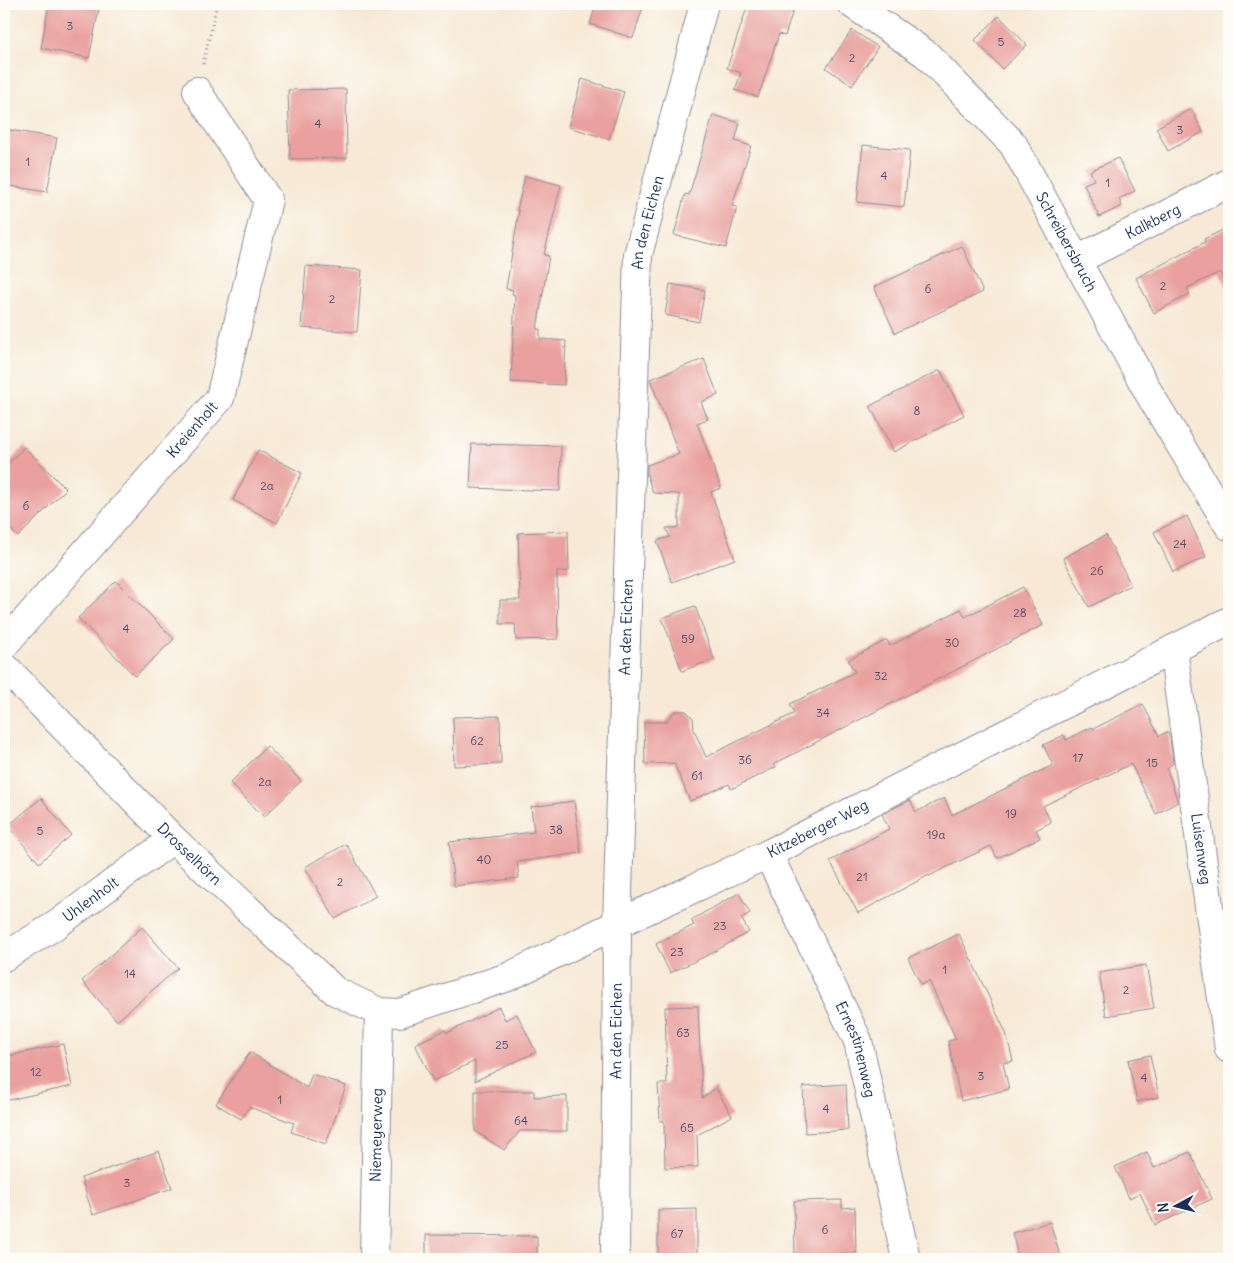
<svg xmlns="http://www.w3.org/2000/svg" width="1233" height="1263" font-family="Delius,sans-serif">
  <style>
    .building { fill: #e9a09e }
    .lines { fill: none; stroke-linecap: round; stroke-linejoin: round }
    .street-casing { stroke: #898c9a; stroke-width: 30 }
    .path { stroke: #898c9a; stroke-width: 3; stroke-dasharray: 1 4; stroke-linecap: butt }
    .street { stroke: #fff; stroke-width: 28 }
    .labels { text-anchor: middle; stroke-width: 4; stroke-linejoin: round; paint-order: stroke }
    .number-label { font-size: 12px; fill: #4e4b6e }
    .street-label { font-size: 15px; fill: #1b2f5e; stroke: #fdfcf7 }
  </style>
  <rect width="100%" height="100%" fill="#fdfcf7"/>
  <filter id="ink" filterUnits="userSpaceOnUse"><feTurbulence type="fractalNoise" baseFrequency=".02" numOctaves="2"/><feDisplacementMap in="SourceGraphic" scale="10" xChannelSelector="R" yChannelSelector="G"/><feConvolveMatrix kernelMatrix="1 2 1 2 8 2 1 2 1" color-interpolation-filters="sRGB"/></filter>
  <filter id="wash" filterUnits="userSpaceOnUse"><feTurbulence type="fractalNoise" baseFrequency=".0096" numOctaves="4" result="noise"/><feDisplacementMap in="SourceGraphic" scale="20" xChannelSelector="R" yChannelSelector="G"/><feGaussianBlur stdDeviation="1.12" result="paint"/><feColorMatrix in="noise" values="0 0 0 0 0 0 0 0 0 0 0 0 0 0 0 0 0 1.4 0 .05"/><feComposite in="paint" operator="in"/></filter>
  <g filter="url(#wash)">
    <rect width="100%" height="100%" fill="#f7e9d5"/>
    <g id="blocks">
      <g class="building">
        <path d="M 49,4 L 100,4 L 89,58 L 41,48 Z"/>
        <path d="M 596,4 L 644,4 L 633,38 L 590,24 Z"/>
        <path d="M 748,4 L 795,4 L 785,36 L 779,34 L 758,97 L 735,90 L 741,73 L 727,68 Z"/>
        <path d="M 999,16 L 1027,45 L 1002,69 L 975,40 Z"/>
        <path d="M 852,30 L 878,47 L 852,86 L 826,68 Z"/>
        <path d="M 582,79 L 624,92 L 609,139 L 568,127 Z"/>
        <path d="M 346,89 L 347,158 L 290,159 L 288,90 Z"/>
        <path d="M 1191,109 L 1203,132 L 1168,151 L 1156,128 Z"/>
        <path d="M 713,115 L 740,123 L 735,141 L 751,146 L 732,206 L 737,207 L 726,248 L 674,235 L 685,194 L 689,195 Z"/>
        <path d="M 4,129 L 57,138 L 47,192 L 4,185 Z"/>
        <path d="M 863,145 L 910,150 L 904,207 L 857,202 Z"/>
        <path d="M 1118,158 L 1135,191 L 1119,199 L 1122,206 L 1099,217 L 1084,184 L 1094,180 L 1090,171 Z"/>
        <path d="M 525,176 L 561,185 L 544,255 L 549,256 L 537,329 L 540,329 L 540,339 L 566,341 L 564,385 L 511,382 L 515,295 L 512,294 L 513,290 L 506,289 L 519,211 L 517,210 Z"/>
        <path d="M 1229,227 L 1229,292 L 1220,272 L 1187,288 L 1190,294 L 1154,313 L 1136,278 L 1205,242 L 1204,239 Z"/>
        <path d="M 962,246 L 983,292 L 895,333 L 874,287 Z"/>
        <path d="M 306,266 L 362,270 L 357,332 L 301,328 Z"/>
        <path d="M 670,284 L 705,290 L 699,322 L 665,315 Z"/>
        <path d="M 704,359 L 718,395 L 701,402 L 708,419 L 697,423 L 721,488 L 711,492 L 735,559 L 672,582 L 657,541 L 670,537 L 666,528 L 679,528 L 679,494 L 653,493 L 647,475 L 647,465 L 679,454 L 650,379 Z"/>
        <path d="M 940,370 L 964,415 L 894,452 L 870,406 Z"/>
        <path d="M 472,444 L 561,446 L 560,491 L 470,488 Z"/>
        <path d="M 24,447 L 66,489 L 18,537 L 4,523 L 4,468 Z"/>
        <path d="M 258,450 L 302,473 L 277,523 L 233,500 Z"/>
        <path d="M 1187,516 L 1206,557 L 1173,572 L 1154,532 Z"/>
        <path d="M 568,531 L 569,571 L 557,572 L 558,639 L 516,640 L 515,624 L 500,624 L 500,600 L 520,600 L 518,533 Z"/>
        <path d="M 1106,535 L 1131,585 L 1089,607 L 1063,558 Z"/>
        <path d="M 116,581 L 174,639 L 135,676 L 78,618 Z"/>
        <path d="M 1023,587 L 1043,625 L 774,764 L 776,767 L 731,789 L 729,784 L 690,801 L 674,763 L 645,764 L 644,722 L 665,722 L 675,711 L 686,711 L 693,718 L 694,730 L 706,757 L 795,713 L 790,704 L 855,672 L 848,660 L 887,640 L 890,646 L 961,609 L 965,617 Z"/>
        <path d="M 695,606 L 714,659 L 682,671 L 662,618 Z"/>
        <path d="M 1143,704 L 1159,736 L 1167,732 L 1170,737 L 1173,763 L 1167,769 L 1178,802 L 1156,814 L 1131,764 L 1043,806 L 1051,822 L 1036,830 L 1040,838 L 997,858 L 991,846 L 929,876 L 929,875 L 858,913 L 830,861 L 889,829 L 882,814 L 910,800 L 916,812 L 944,798 L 952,815 L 1053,765 L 1043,745 L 1064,735 L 1066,740 L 1092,727 L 1093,729 Z"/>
        <path d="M 500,716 L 501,764 L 454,766 L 453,717 Z"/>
        <path d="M 267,746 L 301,781 L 264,817 L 230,783 Z"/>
        <path d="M 41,798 L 71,835 L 39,863 L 8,826 Z"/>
        <path d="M 574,801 L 581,853 L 517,862 L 519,878 L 454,886 L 449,842 L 534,832 L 531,807 Z"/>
        <path d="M 346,844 L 376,896 L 335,919 L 305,867 Z"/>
        <path d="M 739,893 L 750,913 L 741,918 L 749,932 L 710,954 L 670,973 L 656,944 L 694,925 L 691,920 Z"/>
        <path d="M 142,927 L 178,968 L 117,1021 L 82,981 Z"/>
        <path d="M 959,934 L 1006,1033 L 1013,1061 L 1003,1063 L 1009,1089 L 961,1101 L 948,1041 L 956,1039 L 929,981 L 921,985 L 908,958 Z"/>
        <path d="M 1146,965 L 1154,1008 L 1106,1016 L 1099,973 Z"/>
        <path d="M 698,1006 L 702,1098 L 716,1088 L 732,1116 L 697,1135 L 698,1167 L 665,1168 L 664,1121 L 660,1121 L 658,1084 L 667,1084 L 665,1007 Z"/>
        <path d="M 499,1007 L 505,1020 L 517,1014 L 536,1052 L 475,1081 L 475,1061 L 433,1081 L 415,1044 L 445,1030 L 447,1033 Z"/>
        <path d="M 63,1044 L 72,1086 L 4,1101 L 4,1057 Z"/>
        <path d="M 250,1052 L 307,1088 L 312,1074 L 346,1086 L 326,1144 L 291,1132 L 294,1123 L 249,1107 L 241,1119 L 216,1104 Z"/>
        <path d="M 1150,1055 L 1159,1097 L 1137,1102 L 1128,1060 Z"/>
        <path d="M 846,1084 L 848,1130 L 805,1133 L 803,1087 Z"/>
        <path d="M 475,1091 L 534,1091 L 534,1097 L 567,1096 L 567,1131 L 520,1131 L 504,1150 L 475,1131 Z"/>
        <path d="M 159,1151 L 172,1188 L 93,1215 L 81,1178 Z"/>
        <path d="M 1147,1152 L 1154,1168 L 1190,1152 L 1212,1199 L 1155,1225 L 1140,1193 L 1129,1198 L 1115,1167 Z"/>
        <path d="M 842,1200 L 842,1208 L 855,1207 L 856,1253 L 844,1253 L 844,1259 L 795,1259 L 794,1201 Z"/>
        <path d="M 697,1209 L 697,1259 L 658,1259 L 658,1210 Z"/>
        <path d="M 1050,1222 L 1061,1259 L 1019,1259 L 1012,1233 Z"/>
        <path d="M 426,1235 L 537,1236 L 537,1259 L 426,1259 Z"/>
      </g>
    </g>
  </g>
  <g filter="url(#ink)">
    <use href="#blocks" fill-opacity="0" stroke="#898c9a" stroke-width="1"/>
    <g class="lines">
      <defs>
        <g id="street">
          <path id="s1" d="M 852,4 L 926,54 L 1013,144 L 1150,395 L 1229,526"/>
          <path id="s2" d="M 1077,260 L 1229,183"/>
          <path id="s3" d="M 4,645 L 220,398 L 268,200 L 197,91"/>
          <path id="s4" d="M 1173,649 L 1229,1049"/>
          <path id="s5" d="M 4,666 L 173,839 L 335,991 L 379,1012 L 400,1013 L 508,977 L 617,924 L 768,854 L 1229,621"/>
          <path id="s6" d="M 768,854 L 858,1041 L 906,1259"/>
          <path id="s7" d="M 4,957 L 56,925 L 173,839"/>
          <path id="s8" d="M 374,1259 L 379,1012"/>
          <path id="s9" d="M 615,1259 L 617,924 L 638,255 L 704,4"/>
        </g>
      </defs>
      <use href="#street" class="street-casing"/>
      <path class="path" d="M 203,64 L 217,4"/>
      <use href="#street" class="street"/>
    </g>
  </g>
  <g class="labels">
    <g class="number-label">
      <text x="70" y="30">3</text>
      <text x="1001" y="46">5</text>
      <text x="852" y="62">2</text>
      <text x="318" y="128">4</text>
      <text x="1180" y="134">3</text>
      <text x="28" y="166">1</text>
      <text x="884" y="180">4</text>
      <text x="1108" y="187">1</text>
      <text x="1163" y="290">2</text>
      <text x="928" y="293">6</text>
      <text x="332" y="303">2</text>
      <text x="917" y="415">8</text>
      <text x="267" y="490">2a</text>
      <text x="26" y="510">6</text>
      <text x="1180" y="548">24</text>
      <text x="1097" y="575">26</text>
      <text x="1020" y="617">28</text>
      <text x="126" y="633">4</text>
      <text x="688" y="643">59</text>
      <text x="952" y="647">30</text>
      <text x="881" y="680">32</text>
      <text x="823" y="717">34</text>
      <text x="477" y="745">62</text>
      <text x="1078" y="762">17</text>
      <text x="745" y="764">36</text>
      <text x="1152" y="767">15</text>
      <text x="697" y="780">61</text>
      <text x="265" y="786">2a</text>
      <text x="1011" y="818">19</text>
      <text x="556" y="834">38</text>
      <text x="40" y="835">5</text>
      <text x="936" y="839">19a</text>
      <text x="484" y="864">40</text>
      <text x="862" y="881">21</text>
      <text x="340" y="886">2</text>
      <text x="720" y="930">23</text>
      <text x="677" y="956">23</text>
      <text x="945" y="974">1</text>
      <text x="130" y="978">14</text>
      <text x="1126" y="994">2</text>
      <text x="683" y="1037">63</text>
      <text x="502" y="1049">25</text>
      <text x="36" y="1076">12</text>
      <text x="981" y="1080">3</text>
      <text x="1144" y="1082">4</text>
      <text x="280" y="1104">1</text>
      <text x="826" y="1113">4</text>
      <text x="521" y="1125">64</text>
      <text x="687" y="1132">65</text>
      <text x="127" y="1187">3</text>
      <text x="825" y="1234">6</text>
      <text x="677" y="1238">67</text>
    </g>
    <g class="street-label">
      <text dy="5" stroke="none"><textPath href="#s2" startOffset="85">Kalkberg</textPath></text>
      <text dy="5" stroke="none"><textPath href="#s9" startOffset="1038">An den Eichen</textPath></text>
      <text dy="5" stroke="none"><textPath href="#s1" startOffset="326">Schreibersbruch</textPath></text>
      <text dy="5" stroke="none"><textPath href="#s3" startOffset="286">Kreienholt</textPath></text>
      <text dy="5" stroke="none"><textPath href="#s9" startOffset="632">An den Eichen</textPath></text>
      <text dy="5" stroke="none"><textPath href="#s5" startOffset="991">Kitzeberger Weg</textPath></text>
      <text dy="5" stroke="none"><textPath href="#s4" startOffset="202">Luisenweg</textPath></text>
      <text dy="5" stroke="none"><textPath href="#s5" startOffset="264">Drosselhörn</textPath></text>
      <text dy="5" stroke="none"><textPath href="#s7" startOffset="104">Uhlenholt</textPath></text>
      <text dy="5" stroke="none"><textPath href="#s9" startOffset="228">An den Eichen</textPath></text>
      <text dy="5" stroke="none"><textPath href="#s6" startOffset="215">Ernestinenweg</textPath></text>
      <text dy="5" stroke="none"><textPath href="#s8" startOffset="124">Niemeyerweg</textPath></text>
    </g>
  </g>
  <rect width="1233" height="1263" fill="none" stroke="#fdfcf7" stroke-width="20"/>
  <g transform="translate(1176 1206) rotate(263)" stroke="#fdfcf7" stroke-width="4" paint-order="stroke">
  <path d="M0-4L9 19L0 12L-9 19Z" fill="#1b2f5e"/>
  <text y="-8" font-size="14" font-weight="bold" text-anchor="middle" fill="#1b2f5e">N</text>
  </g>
</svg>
